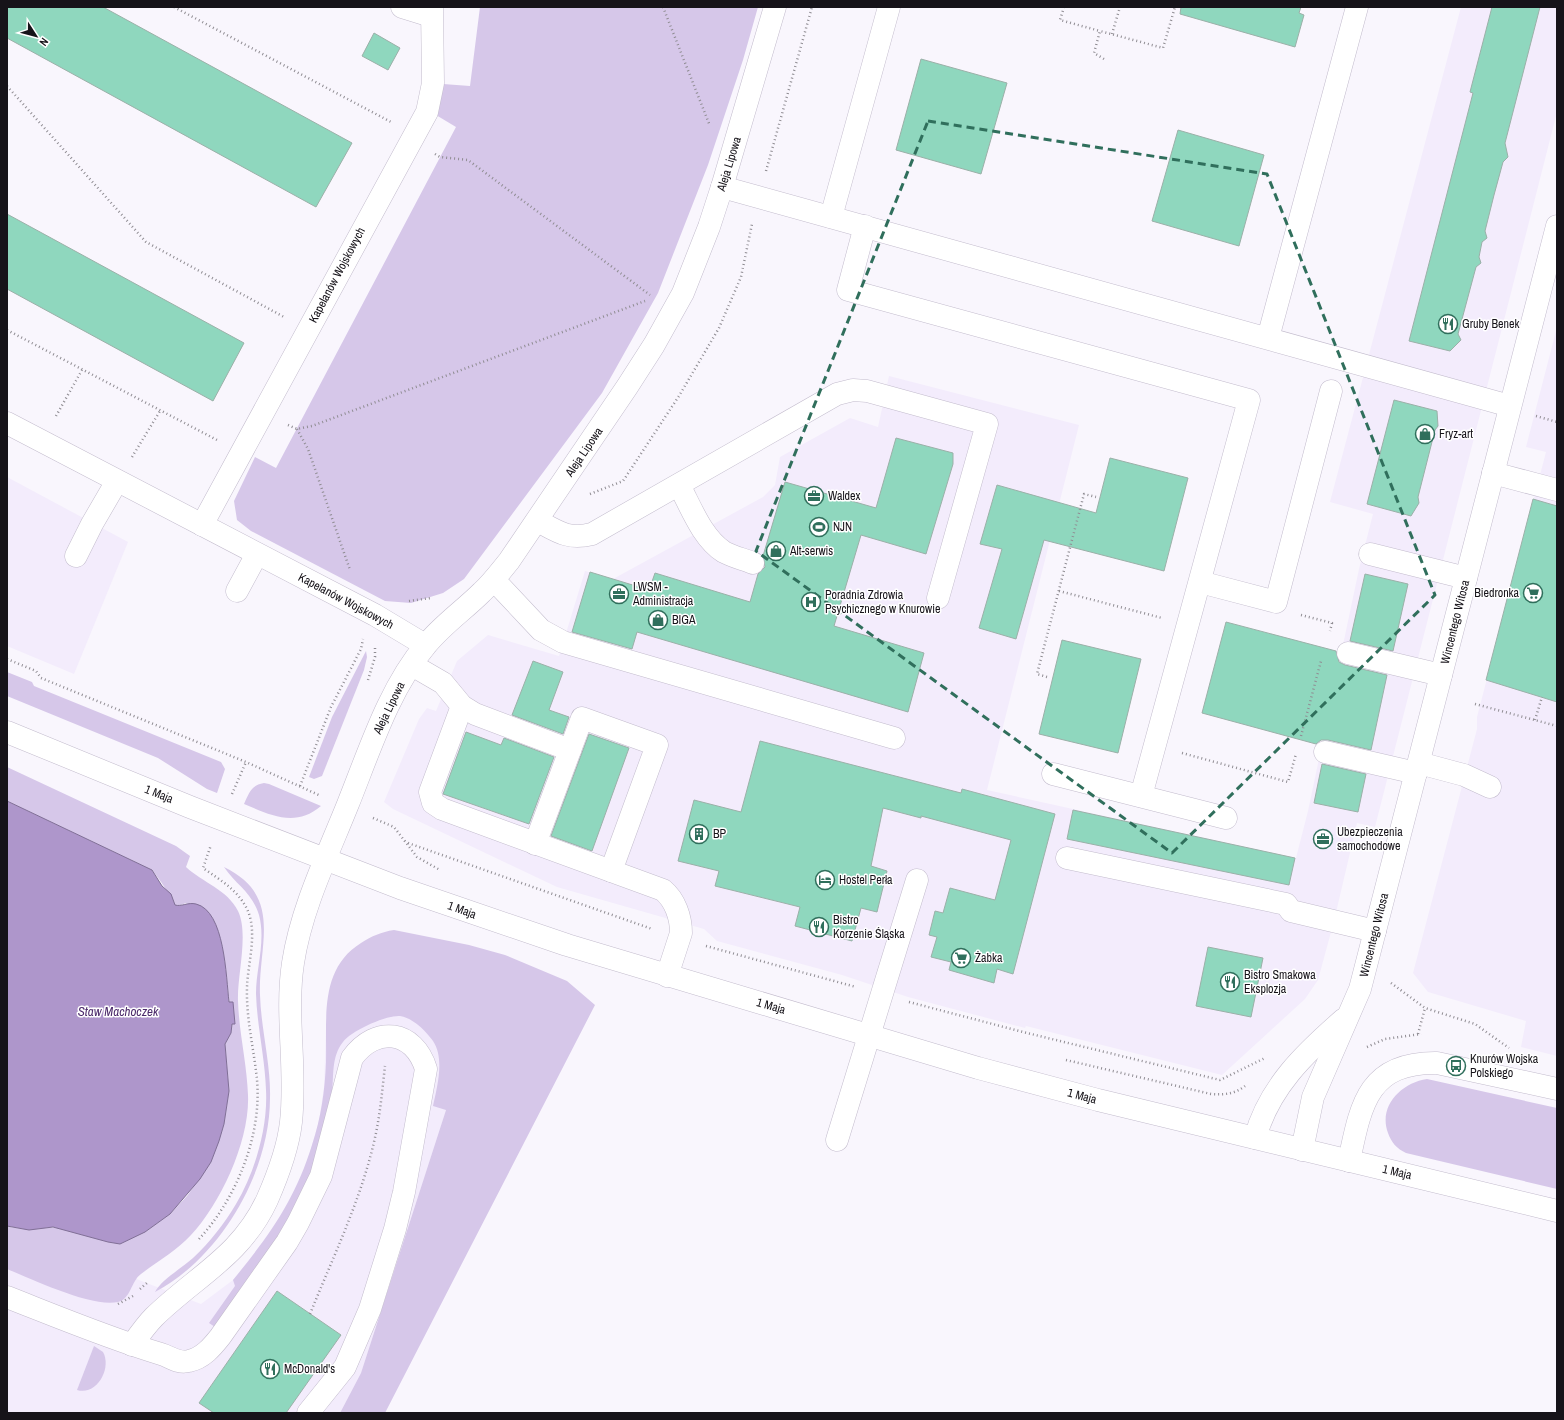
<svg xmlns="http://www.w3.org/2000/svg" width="1564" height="1420" font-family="'Archivo Narrow',sans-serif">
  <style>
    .built { fill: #f3ecfc }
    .green { fill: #d6c7e9 }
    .water { fill: #ae96cb; stroke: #806f96 }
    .building { fill: #8fd7be; stroke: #9bb0a8 }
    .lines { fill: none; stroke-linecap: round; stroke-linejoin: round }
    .minor-casing { stroke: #c3bccd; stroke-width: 23 }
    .path { stroke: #908d93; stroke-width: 2.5; stroke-dasharray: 1 3; stroke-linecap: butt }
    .minor { stroke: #fff; stroke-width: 22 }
    .marked { fill: none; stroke: #306f5c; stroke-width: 3; stroke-dasharray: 8 5; stroke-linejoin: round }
    .labels { text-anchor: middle; stroke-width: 3; stroke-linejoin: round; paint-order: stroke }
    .street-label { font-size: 12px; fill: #161319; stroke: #fff }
    .poi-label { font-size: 12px; fill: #161319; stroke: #fff; text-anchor: start }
    .water-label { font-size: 13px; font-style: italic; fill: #4c2b6b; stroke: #fff }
  </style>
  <rect width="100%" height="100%" fill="#f9f6fd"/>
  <g class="built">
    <path d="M 1461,7 L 1557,7 L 1557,112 L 1375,827 L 1357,823 L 1334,921 L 1318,980 L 1305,999 L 1222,1075 L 1026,1026 L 1025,1028 L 908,997 L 842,975 L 717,941 L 704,929 L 557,887 L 393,809 L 384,802 L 419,719 L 427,708 L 436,711 L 457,661 L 488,635 L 559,656 L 585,571 L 613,579 L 763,497 L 775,485 L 780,457 L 850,418 L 878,427 L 889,376 L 1079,425 L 987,790 L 1296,858 L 1308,811 L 1359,569 L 1373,514 L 1330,502 Z"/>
    <path d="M 1557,327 L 1557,1056 L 1521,1047 L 1526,1021 L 1428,992 L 1413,973 L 1477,729 L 1477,717 L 1546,452 L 1526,447 Z"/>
    <path d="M 7,477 L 128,542 L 74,674 L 7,646 Z"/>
    <path d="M 435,955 L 446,1110 L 361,1373 L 340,1413 L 7,1413 L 7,1229 L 201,1304 L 233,1280 L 271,1232 L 293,1196 L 305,1169 L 319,1121 L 324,1087 L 326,1029 Z"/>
  </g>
  <g class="green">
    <path d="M 480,7 L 758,7 L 743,60 L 708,165 L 658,293 L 602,393 L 464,579 L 443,593 L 411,603 L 385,601 L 251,531 L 237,520 L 234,501 L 255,457 L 276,468 L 456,127 L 436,115 L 443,84 L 470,86 Z"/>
    <path d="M 366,651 L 367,657 L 364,670 L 322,776 L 314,779 L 309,777 L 332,717 Z"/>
    <path d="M 7,672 L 32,682 L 34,686 L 221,762 L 225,769 L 217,793 L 207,789 L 158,758 L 7,696 Z"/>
    <path d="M 7,767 L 176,846 L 190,856 L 186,867 C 203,883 227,889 238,911 C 249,934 237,975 238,1001 C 239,1033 247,1064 248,1095 C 250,1140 221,1203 191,1235 C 176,1251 158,1261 141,1274 C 131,1281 131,1299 118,1302 C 92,1308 32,1279 7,1269 L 7,1226 C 26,1232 46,1225 65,1229 L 145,1232 L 170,1214 L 187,1196 L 211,1162 L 224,1124 L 229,1091 L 225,1044 L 231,1033 L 232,1024 L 234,1024 L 229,1002 L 221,941 L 186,903 L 178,906 L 174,905 C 170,894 160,880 152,870 L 7,801 Z"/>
    <path d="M 264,783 L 269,784 L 321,806 C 295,828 271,815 244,804 C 249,793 251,785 264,783 Z"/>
    <path d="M 224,867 C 284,896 258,945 260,995 C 261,1029 271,1065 270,1098 C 270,1172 221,1257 155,1292 C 161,1280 182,1268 193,1258 C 210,1242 224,1224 236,1204 C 255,1172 268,1128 266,1090 C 265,1058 257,1026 256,994 C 256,968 266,941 259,915 C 252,892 236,885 224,867 Z"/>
    <path d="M 394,930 L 469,945 L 505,955 L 567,981 L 595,1005 L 385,1413 L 340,1413 L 361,1373 L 446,1110 L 433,1106 C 437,1087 445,1059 433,1041 C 426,1031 413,1018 400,1016 C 386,1015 351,1031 343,1042 C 331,1057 334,1076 332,1094 C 329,1111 326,1131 321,1147 C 301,1214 254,1271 215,1327 L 209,1323 L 235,1286 L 233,1280 C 269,1236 295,1200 312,1145 C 321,1118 325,1090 326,1062 C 327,1019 319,969 361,943 C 372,936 381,932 394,930 Z"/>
    <path d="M 1427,1079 L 1557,1108 L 1557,1189 L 1406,1153 C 1397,1149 1391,1142 1388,1133 C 1378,1106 1401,1083 1427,1079 Z"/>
    <path d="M 94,1346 L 103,1352 C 112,1368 97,1396 77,1390 Z"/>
  </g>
  <path class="water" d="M 7,801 L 152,870 L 162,886 L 171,894 L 175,905 C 181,907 188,902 196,904 C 225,911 226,977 229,1002 L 233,1002 L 235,1024 L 232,1024 L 231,1033 L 225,1044 L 229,1091 L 224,1124 L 219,1141 L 211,1162 L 200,1179 L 170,1214 L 145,1232 L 120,1244 L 108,1242 L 53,1227 L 29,1230 L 7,1226 Z"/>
  <g class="building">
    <path d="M 7,7 L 103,7 L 352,143 L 316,207 L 7,38 Z"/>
    <path d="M 1181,7 L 1301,7 L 1299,13 L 1304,15 L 1295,47 L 1180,14 Z"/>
    <path d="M 1492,7 L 1540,7 L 1505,143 L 1508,157 L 1503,162 L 1494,195 L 1485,231 L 1487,238 L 1482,242 L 1479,257 L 1481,263 L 1476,267 L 1458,334 L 1461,340 L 1450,351 L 1409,341 L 1473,93 L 1470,92 Z"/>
    <path d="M 374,33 L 400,48 L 388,70 L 362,56 Z"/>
    <path d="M 921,59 L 1007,83 L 981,174 L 896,150 Z"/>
    <path d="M 1178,130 L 1264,155 L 1239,246 L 1152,221 Z"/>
    <path d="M 7,214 L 244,343 L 213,401 L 7,289 Z"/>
    <path d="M 1394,400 L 1437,411 L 1438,426 L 1435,430 L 1418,497 L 1419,503 L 1411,516 L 1367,504 Z"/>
    <path d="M 896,438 L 953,453 L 953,464 L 926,554 L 861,535 L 834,626 L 924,653 L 908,712 L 637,632 L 632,649 L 572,632 L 590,572 L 649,590 L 655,573 L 750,602 L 758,574 L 765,567 L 763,556 L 785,482 L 876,508 Z"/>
    <path d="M 1110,458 L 1188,478 L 1164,571 L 1044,540 L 1016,639 L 979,628 L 1002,549 L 980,544 L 997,485 L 1096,513 Z"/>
    <path d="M 1533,499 L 1557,506 L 1557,702 L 1486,680 Z"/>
    <path d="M 1365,574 L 1408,584 L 1393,651 L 1350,641 Z"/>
    <path d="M 1226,622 L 1336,651 L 1339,662 L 1345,665 L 1387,675 L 1371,750 L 1328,740 L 1321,740 L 1316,744 L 1202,713 Z"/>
    <path d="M 1062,640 L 1141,659 L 1118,753 L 1039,734 Z"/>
    <path d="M 533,661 L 563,672 L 549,710 L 569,717 L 563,734 L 512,715 Z"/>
    <path d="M 466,732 L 501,745 L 504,738 L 554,757 L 529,824 L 443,794 Z"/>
    <path d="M 589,734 L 629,748 L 592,851 L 551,836 Z"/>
    <path d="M 760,741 L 961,793 L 962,789 L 1055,814 L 1013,974 L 997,969 L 994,983 L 949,970 L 951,962 L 931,957 L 937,937 L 929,935 L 935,911 L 943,913 L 950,888 L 995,900 L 1011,840 L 921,816 L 921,818 L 883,808 L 871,866 L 887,871 L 877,912 L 861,908 L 852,941 L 795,926 L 800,907 L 715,886 L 719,871 L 678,861 L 694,800 L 741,812 Z"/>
    <path d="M 1322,764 L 1366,774 L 1358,812 L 1314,803 Z"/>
    <path d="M 1073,810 L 1295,858 L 1289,885 L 1067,839 Z"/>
    <path d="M 1208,947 L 1263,958 L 1251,1017 L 1196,1006 Z"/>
    <path d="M 277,1291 L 341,1335 L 286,1413 L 214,1413 L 199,1403 Z"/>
  </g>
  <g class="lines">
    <defs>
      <g id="minor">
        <path d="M 402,7 L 431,16"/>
        <path d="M 722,187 L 1510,406"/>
        <path d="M 831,217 L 889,7"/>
        <path d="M 865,226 L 848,290 L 1249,400 L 1141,796"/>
        <path d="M 1268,338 L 1357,7"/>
        <path d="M 7,423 L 375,615 L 425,645"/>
        <path d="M 1493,473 L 1557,490"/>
        <path d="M 679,485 C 691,507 702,538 724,552 C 733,557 743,559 753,563"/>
        <path d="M 538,521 C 558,532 569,540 592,534 L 837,394 L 853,390 L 867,391 L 987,424 L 938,598"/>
        <path d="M 202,525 L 427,112 L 433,83 L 432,7"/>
        <path d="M 1370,554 L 1466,578"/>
        <path d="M 76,556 L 92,524 L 117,481"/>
        <path d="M 494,580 L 541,630 L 563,642 L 894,738"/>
        <path d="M 1200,582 L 1276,602 L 1331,391"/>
        <path d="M 237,591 L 257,554"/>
        <path d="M 1348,653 L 1441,675"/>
        <path d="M 412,665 L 443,683 L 462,706 L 475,714 L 570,750"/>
        <path d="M 462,706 L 430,792 L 433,803 L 442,809 L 663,890 C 675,900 681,917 681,933 L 667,976"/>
        <path d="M 7,732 L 190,807 L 400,888 L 567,945 L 978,1068 L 1098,1100 L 1557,1211"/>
        <path d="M 1325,752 L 1416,773"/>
        <path d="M 1419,763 L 1464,775 L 1490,787"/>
        <path d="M 1053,774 L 1226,818"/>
        <path d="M 535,844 L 582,718 L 657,745 L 611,871"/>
        <path d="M 1067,858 L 1286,904 L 1291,911 L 1375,931"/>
        <path d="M 1255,1138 C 1269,1087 1305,1053 1344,1019"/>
        <path d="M 837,1140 L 917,880"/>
        <path d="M 1302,1150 L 1313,1097 L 1360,989 L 1557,226"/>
        <path d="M 1349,1161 C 1361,1104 1368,1062 1437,1063 L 1557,1089"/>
        <path d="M 7,1297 C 58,1317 108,1338 161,1354 C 171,1357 178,1364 189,1361 C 203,1358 212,1347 220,1337 L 287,1242 L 298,1223 L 321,1176 L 352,1058 C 376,1025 414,1030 426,1069 L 404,1192 L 395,1229 L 370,1309 L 345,1367 L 308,1413"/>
        <path d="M 132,1345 C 139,1335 146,1325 154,1317 C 196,1276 241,1256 267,1200 C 278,1175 288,1149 291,1122 C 297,1069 285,1015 293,963 C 301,909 328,854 348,804 C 369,752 389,688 426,645 C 442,625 464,610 482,592 C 492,583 500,572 509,561 L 627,387 L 654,345 L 683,293 L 709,227 L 722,187 L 775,7"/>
      </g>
    </defs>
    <use href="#minor" class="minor-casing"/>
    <g class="path">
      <path d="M 174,7 L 391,122"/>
      <path d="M 663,7 L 710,126"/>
      <path d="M 1064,7 L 1060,20 L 1100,31"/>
      <path d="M 1112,34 L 1120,7"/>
      <path d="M 1104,59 L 1094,53 L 1100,31 L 1163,48 L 1175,7"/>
      <path d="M 7,86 L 146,242 L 284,317"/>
      <path d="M 435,154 L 440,157 L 468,160 L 650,295"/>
      <path d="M 766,171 L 812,7"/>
      <path d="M 7,330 L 217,440"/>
      <path d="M 56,416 L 82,370"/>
      <path d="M 1536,416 L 1557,422"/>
      <path d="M 288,425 L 297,429 L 312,426 L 645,301"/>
      <path d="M 297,429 L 308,449 L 350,570"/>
      <path d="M 132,457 L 160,411"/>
      <path d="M 590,494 L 623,481 L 679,396 L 719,328 L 741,277 L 752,224"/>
      <path d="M 1059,591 L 1162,618"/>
      <path d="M 409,601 L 431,598"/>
      <path d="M 1301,615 L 1332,623 L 1330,631"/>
      <path d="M 7,659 L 36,671 L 41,678 L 246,762 L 321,796"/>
      <path d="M 1047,677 L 1037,674 L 1084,494 L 1096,497"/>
      <path d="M 368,680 L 375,657 L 375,648"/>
      <path d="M 1475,704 L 1557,726"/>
      <path d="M 1535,720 L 1542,697"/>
      <path d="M 1301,736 L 1321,661"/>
      <path d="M 1182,753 L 1288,782 L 1296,754"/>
      <path d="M 300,786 L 331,707 L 361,649 L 363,639"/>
      <path d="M 232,794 L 246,762"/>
      <path d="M 373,818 L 394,827 L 417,857 L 440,870"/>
      <path d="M 408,843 L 652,929"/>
      <path d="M 706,946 L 856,987"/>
      <path d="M 1391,983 L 1425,1008 L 1475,1024 L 1509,1048"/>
      <path d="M 909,1002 L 1023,1032 L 1220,1080 L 1265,1058"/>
      <path d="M 1418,1034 L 1425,1008"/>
      <path d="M 1367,1047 L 1385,1039 L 1421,1034"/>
      <path d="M 1066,1060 L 1211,1094 C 1224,1095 1235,1094 1245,1086"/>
      <path d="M 199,1239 C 236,1199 262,1136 257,1080 C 254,1049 246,1019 247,987 C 248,962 258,932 247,909 C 237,889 220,880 203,868 L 211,845"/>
      <path d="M 140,1289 L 148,1282"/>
      <path d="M 118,1304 L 133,1296"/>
      <path d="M 310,1314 C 333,1257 360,1202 374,1142 C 380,1117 382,1092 385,1066"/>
    </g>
    <use href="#minor" class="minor"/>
  </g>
  <path class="marked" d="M 928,121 L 1267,174 L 1435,595 L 1172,853 L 756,551 Z"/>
  <defs>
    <symbol id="restaurant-ring" viewBox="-11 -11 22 22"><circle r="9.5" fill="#fff" stroke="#306f5c" stroke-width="1.5"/><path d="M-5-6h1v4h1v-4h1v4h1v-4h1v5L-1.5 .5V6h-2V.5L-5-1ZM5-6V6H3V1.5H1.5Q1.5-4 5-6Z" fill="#306f5c"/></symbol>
    <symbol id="shop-ring" viewBox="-11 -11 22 22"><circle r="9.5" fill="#fff" stroke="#306f5c" stroke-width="1.5"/><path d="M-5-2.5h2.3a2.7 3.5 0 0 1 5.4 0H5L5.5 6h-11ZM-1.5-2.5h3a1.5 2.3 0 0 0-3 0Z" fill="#306f5c"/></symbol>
    <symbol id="office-ring" viewBox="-11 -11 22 22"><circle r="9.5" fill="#fff" stroke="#306f5c" stroke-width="1.5"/><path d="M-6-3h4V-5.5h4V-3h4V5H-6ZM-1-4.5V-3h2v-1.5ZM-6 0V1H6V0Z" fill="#306f5c"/></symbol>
    <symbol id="stadium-ring" viewBox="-11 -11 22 22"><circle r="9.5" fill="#fff" stroke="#306f5c" stroke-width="1.5"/><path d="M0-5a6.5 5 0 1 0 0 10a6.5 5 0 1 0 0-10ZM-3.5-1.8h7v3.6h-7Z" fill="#306f5c"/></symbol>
    <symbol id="supermarket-ring" viewBox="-11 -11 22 22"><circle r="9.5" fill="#fff" stroke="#306f5c" stroke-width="1.5"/><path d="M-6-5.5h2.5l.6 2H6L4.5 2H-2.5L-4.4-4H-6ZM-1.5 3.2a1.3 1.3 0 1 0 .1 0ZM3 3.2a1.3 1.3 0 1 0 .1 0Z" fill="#306f5c"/></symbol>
    <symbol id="hospital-ring" viewBox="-11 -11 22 22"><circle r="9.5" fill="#fff" stroke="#306f5c" stroke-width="1.5"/><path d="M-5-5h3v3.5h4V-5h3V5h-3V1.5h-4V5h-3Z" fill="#306f5c"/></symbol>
    <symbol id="building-ring" viewBox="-11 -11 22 22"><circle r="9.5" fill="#fff" stroke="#306f5c" stroke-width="1.5"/><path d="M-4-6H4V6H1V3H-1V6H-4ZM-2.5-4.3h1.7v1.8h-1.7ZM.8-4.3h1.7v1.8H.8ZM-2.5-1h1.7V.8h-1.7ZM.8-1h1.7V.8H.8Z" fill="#306f5c"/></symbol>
    <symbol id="hotel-ring" viewBox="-11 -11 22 22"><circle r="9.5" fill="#fff" stroke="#306f5c" stroke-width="1.5"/><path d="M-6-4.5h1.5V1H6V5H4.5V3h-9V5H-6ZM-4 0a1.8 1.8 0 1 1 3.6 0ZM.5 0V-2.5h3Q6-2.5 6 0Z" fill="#306f5c"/></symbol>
    <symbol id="bus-ring" viewBox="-11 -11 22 22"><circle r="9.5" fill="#fff" stroke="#306f5c" stroke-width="1.5"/><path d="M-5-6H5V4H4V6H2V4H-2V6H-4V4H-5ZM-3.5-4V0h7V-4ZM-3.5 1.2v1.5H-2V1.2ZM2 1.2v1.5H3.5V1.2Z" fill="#306f5c"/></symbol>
  </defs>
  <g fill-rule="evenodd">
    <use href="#restaurant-ring" x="1437" y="313" width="22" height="22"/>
    <use href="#shop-ring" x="1414" y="423" width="22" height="22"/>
    <use href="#office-ring" x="803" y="485" width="22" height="22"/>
    <use href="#stadium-ring" x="808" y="516" width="22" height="22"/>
    <use href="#shop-ring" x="765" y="540" width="22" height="22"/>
    <use href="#supermarket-ring" x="1522" y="582" width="22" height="22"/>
    <use href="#office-ring" x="608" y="583" width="22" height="22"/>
    <use href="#hospital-ring" x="800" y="591" width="22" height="22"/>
    <use href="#shop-ring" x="647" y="609" width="22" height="22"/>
    <use href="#building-ring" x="688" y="823" width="22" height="22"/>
    <use href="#office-ring" x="1312" y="828" width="22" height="22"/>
    <use href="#hotel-ring" x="814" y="869" width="22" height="22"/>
    <use href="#restaurant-ring" x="808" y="916" width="22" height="22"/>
    <use href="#supermarket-ring" x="950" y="947" width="22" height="22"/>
    <use href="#restaurant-ring" x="1219" y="971" width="22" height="22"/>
    <use href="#bus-ring" x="1445" y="1055" width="22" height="22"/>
    <use href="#restaurant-ring" x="259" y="1358" width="22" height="22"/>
  </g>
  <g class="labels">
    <g class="street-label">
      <text transform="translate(729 164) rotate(-73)" y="4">Aleja Lipowa</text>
      <text transform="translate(337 275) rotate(-62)" y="4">Kapelanów Wojskowych</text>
      <text transform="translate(584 452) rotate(-56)" y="4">Aleja Lipowa</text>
      <text transform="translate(346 601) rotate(28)" y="4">Kapelanów Wojskowych</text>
      <text transform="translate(1455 622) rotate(-76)" y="4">Wincentego Witosa</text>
      <text transform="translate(389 708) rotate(-64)" y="4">Aleja Lipowa</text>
      <text transform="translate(159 794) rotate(22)" y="4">1 Maja</text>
      <text transform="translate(462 910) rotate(20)" y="4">1 Maja</text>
      <text transform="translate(1374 935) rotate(-76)" y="4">Wincentego Witosa</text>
      <text transform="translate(771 1006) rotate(16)" y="4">1 Maja</text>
      <text transform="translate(1082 1096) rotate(15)" y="4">1 Maja</text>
      <text transform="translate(1397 1172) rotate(13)" y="4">1 Maja</text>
    </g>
    <g class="poi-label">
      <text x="1462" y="328">Gruby Benek</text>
      <text x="1439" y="438">Fryz-art</text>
      <text x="828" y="500">Waldex</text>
      <text x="833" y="531">NJN</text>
      <text x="790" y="555">Alt-serwis</text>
      <text x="633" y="591">LWSM -<tspan x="633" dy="14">Administracja</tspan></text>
      <text x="1519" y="597" text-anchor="end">Biedronka</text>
      <text x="825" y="599">Poradnia Zdrowia<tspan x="825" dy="14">Psychicznego w Knurowie</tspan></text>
      <text x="672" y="624">BIGA</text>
      <text x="1337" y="836">Ubezpieczenia<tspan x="1337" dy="14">samochodowe</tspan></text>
      <text x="713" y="838">BP</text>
      <text x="839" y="884">Hostel Perła</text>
      <text x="833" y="924">Bistro<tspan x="833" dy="14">Korzenie Śląska</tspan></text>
      <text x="975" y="962">Żabka</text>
      <text x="1244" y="979">Bistro Smakowa<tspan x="1244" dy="14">Eksplozja</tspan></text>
      <text x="1470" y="1063">Knurów Wojska<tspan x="1470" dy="14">Polskiego</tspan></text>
      <text x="284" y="1373">McDonald's</text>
    </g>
    <g class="water-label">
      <text x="118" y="1016">Staw Machoczek</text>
    </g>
  </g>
  <rect width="1564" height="1420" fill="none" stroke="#161319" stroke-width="16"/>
  <g transform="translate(36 36) rotate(126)" stroke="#ffffff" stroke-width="3" paint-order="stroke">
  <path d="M0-3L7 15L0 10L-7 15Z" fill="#161319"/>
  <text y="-6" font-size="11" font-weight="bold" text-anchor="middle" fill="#161319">N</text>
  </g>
</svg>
